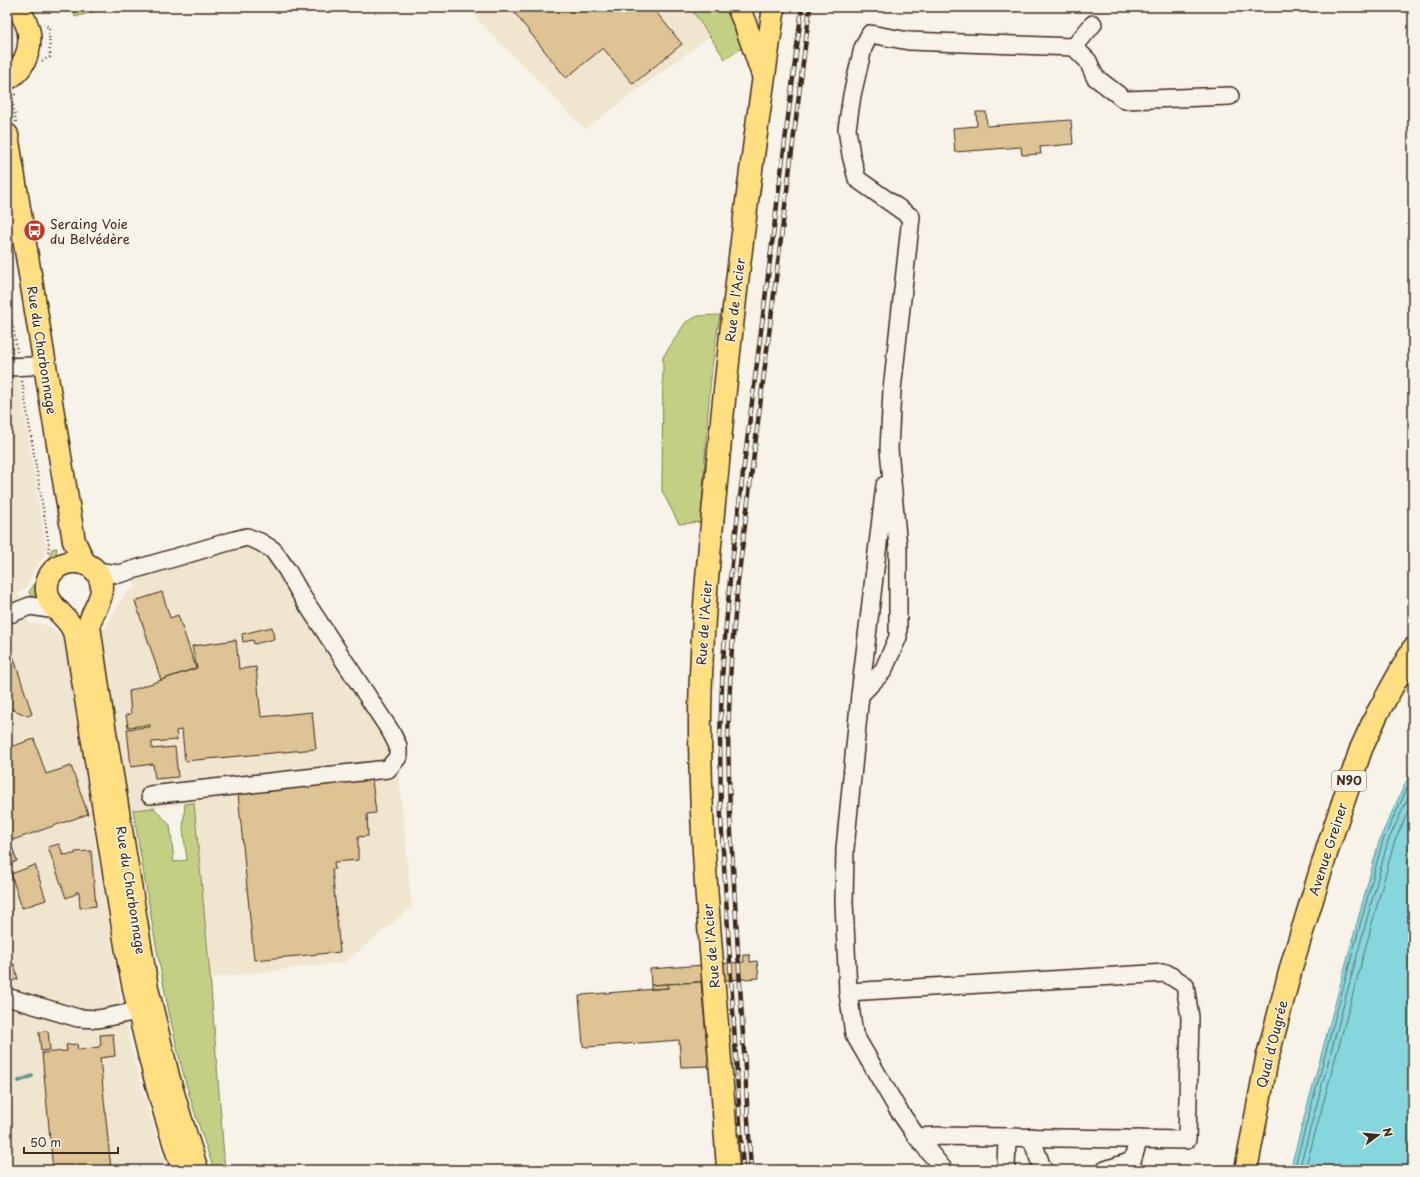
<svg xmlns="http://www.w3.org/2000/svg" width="1420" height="1177" font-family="'Playpen Sans',sans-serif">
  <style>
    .built { fill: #f0e5cf }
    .green { fill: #c3d084; stroke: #7f7d51 }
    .water { fill: #85d7dd; stroke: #679291 }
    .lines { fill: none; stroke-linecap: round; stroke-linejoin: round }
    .shore { stroke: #596f6a; stroke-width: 1 }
    .stream { stroke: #679291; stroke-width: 4 }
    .building { fill: #dec494; stroke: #3b2a1e }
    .minor-casing { stroke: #3b2a1e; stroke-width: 20 }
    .major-casing { stroke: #3b2a1e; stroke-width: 25 }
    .path { stroke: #3b2a1e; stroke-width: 2.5; stroke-dasharray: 1 3; stroke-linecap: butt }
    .minor { stroke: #f7f3e8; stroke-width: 17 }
    .major { stroke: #ffdf80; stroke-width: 22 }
    .rail-casing { stroke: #3b2a1e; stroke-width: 4.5 }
    .rail { stroke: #f7f3e8; stroke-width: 3; stroke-dasharray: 9; stroke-linecap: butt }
    .labels { text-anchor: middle; stroke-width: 3; stroke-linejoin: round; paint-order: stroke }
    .shield { fill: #f7f3e8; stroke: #73665b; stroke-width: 1 }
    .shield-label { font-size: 12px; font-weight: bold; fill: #3b2a1e }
    .poi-label { font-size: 13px; fill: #3b2a1e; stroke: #f7f3e8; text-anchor: start }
    .street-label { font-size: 13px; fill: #3b2a1e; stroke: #f7f3e8 }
  </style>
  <rect width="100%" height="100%" fill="#f7f3e8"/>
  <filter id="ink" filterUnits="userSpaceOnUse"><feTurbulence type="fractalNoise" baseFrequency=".025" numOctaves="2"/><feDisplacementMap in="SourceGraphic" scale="8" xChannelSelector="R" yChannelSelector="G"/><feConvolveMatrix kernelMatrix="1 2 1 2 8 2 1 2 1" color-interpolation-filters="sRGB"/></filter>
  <g filter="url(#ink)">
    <g class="built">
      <path d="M 466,7 L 690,7 L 709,37 L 585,129 Z"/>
      <path d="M 7,307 L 46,548 L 44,556 L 34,570 L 29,583 L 24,589 L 18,593 L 20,600 L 7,604 Z"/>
      <path d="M 243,545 L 255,546 L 267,554 L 388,741 L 399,778 L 412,907 L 345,962 L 211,978 L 194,803 L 91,816 L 121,1000 L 132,1050 L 143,1092 L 167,1170 L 7,1170 L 7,624 L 26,617 L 29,624 L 40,623 L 48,626 L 59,635 L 105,628 L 121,599 L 127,592 L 136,588 L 133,577 Z"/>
    </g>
    <g class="green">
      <path d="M 73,7 L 110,7 L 75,17 Z"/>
      <path d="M 690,7 L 731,7 L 742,48 L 725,59 Z"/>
      <path d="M 720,315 C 707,383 706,453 701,522 L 679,524 L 662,491 L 663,357 L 686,322 L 698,316 Z"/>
      <path d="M 57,548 C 56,562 41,588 31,598 L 29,592 C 34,586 36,580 40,572 C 44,564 50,558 52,549 Z"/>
      <path d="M 194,803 L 210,975 L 225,1170 L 214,1170 C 201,1131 187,1092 178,1052 C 159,972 147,891 133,810 L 154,808 L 170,825 L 174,862 L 187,860 L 183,829 L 185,804 Z"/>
    </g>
    <path class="water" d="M 1413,767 L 1413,1170 L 1290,1170 L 1380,838 Z"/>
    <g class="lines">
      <g class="shore">
        <path d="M 1294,1170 L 1383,840 L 1413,776"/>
        <path d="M 1299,1170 L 1388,841 L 1413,787"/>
        <path d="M 1305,1170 L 1394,843 L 1413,800"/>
      </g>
      <path class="stream" d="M 19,1081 L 32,1076"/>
    </g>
    <g class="building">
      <path d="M 510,7 L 652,7 L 682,44 L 633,84 L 603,48 L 566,78 Z"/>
      <path d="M 976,112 L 986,112 L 987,126 L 1071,120 L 1073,144 L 1040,147 L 1041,154 L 1022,155 L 1021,147 L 955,152 L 953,128 L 977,126 Z"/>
      <path d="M 162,592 L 170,618 L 178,615 L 196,668 L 161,680 L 135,601 Z"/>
      <path d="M 272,627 L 274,639 L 254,644 L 253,640 L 243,642 L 242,634 Z"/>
      <path d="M 7,637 L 32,714 L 28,716 L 9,708 L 8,703 L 9,703 L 7,697 Z"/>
      <path d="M 236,640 L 239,669 L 256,667 L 261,717 L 312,712 L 316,749 L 185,761 L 182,730 L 176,731 L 177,740 L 152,742 L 152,749 L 175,747 L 178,777 L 155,779 L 153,764 L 131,767 L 127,729 L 150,727 L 150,725 L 128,727 L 126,715 L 131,714 L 129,691 L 197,668 L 192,646 Z"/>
      <path d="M 34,739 L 46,774 L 71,766 L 88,814 L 10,841 L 17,861 L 7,865 L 7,748 Z"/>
      <path d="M 372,780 L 376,813 L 367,814 L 368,836 L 358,837 L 358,860 L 334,862 L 335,869 L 332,869 L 340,952 L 254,960 L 238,793 Z"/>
      <path d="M 59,844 L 63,855 L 75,854 L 75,852 L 91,851 L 96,906 L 80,908 L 79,892 L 76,892 L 76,894 L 66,898 L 48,847 Z"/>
      <path d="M 35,865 L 46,900 L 22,908 L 11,874 Z"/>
      <path d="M 743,955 L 750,955 L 750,962 L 757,961 L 759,978 L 651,985 L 650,969 L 744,962 Z"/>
      <path d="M 14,964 L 18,979 L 11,981 L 8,966 Z"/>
      <path d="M 701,982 L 709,1066 L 681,1067 L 679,1040 L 587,1047 L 583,1046 L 579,996 L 582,996 L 582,995 L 668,988 L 667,984 Z"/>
      <path d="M 667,984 L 668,988 L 651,989 L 651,985 Z"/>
      <path d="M 48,1031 L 50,1050 L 41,1051 L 39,1032 Z"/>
      <path d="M 113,1034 L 115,1056 L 100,1058 L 111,1170 L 53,1170 L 42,1053 L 67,1051 L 66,1045 L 77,1044 L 78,1050 L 99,1047 L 101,1044 L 100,1035 Z"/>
    </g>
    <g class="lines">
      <defs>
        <g id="minor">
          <path d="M 1074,47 L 1093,24"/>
          <path d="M 7,367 L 31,366"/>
          <path d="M 885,485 L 860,695 L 845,849 L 844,902 L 848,992 L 854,1034 L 897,1108 L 917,1137 L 944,1170"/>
          <path d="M 95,571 L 119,574 L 235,540 L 247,537 L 260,542 L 273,550 L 287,570 L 303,598 L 391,732 L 398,746 L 398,757 L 388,769 L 150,795"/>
          <path d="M 7,615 L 30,606 L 56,610"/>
          <path d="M 860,695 L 883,671 L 898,637 L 898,547 L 889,449 L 892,390 L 911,217 L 857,179 L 851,155 L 847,129 L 852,95 L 863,48 L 870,34 L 909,41 L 1074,47 L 1088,61 L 1095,77 L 1125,100 L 1230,96"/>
          <path d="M 848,992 L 1166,973 L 1185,985 L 1190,1017 L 1187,1140 L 937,1136 L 917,1137"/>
          <path d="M 7,997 L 78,1018 L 98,1019 L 138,1011"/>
          <path d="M 1031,1137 L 1043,1170"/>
          <path d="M 1006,1170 L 1007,1137"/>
          <path d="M 1105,1170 L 1132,1161 L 1139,1139"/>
        </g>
        <g id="major">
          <path d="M 738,7 L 746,26 L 763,75"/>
          <path d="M 7,79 C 28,67 36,38 23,17 C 21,13 18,10 15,7"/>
          <path d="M 7,135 L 74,541 L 84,563"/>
          <path d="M 183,1170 C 160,1103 143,1034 129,964 L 76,637 C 74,633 73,629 71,626 C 63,613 49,607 47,591 C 43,556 100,550 102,588 C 102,601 91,613 89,626 L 101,708 L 147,988 L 168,1076 L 181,1120 L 197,1170"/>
          <path d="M 728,1170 C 719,1018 699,866 700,713 C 701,633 709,553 717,473 C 731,317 751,162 774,7"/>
          <path d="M 1246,1170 L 1267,1059 L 1293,961 L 1329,844 L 1361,749 L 1377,714 L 1413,649"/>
        </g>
      </defs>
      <use href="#minor" class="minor-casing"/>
      <use href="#major" class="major-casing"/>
      <g class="path">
        <path d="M 42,61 L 50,57 L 49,28 L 44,24"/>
        <path d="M 15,94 L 12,101 L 16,122"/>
        <path d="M 7,102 L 12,101"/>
        <path d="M 7,288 L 17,352"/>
        <path d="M 22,381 L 49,545 L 48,554"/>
      </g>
      <use href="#minor" class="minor"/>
      <use href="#major" class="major"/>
      <defs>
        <g id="rail">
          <path d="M 743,1170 L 721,818 L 720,737 L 723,661 L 730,580 L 741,489 L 802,7"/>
          <path d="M 751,1170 L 730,817 L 728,737 L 731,660 L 738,581 L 810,7"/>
        </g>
      </defs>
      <use href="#rail" class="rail-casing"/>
      <use href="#rail" class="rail"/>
    </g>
  </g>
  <defs>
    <symbol id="bus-disc" viewBox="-11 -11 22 22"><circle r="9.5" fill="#c8321e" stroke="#f7f3e8"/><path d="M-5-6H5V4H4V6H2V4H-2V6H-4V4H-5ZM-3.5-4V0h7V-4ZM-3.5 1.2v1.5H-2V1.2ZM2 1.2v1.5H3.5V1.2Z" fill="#fff"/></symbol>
  </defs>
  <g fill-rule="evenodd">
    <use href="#bus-disc" x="22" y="218" width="25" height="25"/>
  </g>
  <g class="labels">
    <rect class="shield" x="1332" y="771" width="34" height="20" rx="3"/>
    <g class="shield-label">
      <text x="1349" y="785">N90</text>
    </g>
    <g class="poi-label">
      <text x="50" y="229">Seraing Voie<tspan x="50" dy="15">du Belvédère</tspan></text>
    </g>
    <g class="street-label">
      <text transform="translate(735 300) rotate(-83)" y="5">Rue de l'Acier</text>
      <text transform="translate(42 350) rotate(81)" y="5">Rue du Charbonnage</text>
      <text transform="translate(704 623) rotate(-86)" y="5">Rue de l'Acier</text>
      <text transform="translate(1328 849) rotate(-72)" y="5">Avenue Greiner</text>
      <text transform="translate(131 890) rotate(81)" y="5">Rue du Charbonnage</text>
      <text transform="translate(711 946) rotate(-95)" y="5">Rue de l'Acier</text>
      <text transform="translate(1272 1044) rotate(-76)" y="5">Quai d'Ougrée</text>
    </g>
  </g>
  <rect width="1420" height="1177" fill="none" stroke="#f7f3e8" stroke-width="24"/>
  <rect x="12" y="12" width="1396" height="1153" fill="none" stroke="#3b2a1e" stroke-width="1.5" filter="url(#ink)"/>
  <g transform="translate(1378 1135) rotate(74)" stroke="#f7f3e8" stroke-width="3" paint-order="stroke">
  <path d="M0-3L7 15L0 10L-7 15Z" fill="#3b2a1e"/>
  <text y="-6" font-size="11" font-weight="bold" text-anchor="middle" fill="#3b2a1e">N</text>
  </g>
  <path d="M24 1147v6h94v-6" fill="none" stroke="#3b2a1e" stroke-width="2"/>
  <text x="30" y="1147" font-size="12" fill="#3b2a1e" stroke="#f7f3e8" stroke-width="3" paint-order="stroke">50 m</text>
</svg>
